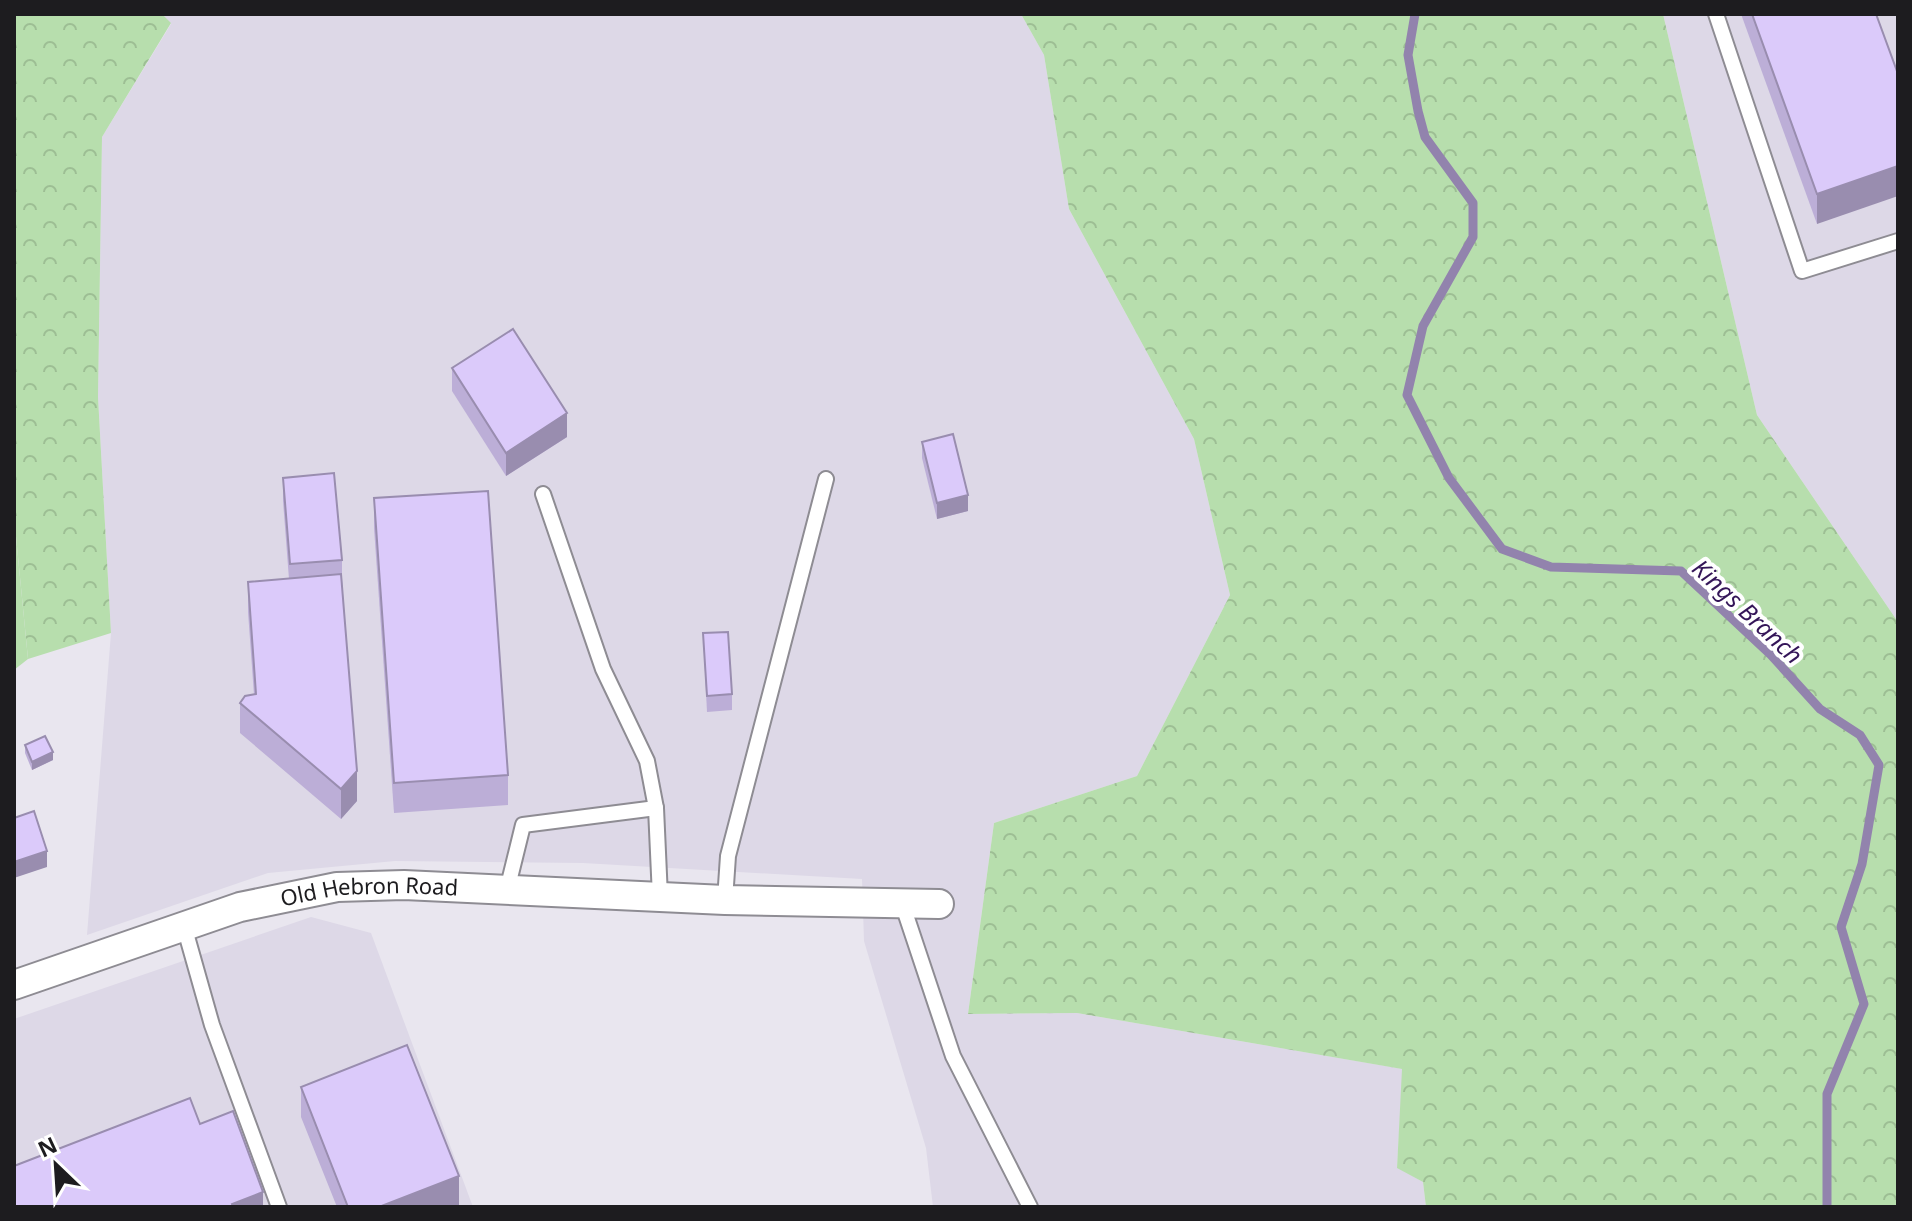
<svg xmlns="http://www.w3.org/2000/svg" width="1912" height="1221" font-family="'Noto Sans',sans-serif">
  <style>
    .built { fill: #ddd8e7 }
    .green { fill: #b7dead }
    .forest { fill: url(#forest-crowns) }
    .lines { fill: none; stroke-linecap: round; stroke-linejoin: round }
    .stream { stroke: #9283ad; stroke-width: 9 }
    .lane-casing { stroke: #8e8c93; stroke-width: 18 }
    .street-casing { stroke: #8e8c93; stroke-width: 32 }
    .lane { stroke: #fff; stroke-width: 14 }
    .street { stroke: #fff; stroke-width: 28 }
    .wall { fill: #bcaed7 }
    .shaded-wall { fill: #998daf }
    .building { fill: #dbcafa; stroke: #998daf; stroke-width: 2 }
    .labels { text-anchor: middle; stroke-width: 8; stroke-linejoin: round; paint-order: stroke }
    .street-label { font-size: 22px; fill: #1d1c1f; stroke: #fff }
    .water-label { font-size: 24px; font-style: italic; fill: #341558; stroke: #fff }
  </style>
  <defs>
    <pattern id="forest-crowns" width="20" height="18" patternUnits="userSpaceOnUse" patternTransform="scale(2)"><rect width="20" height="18" fill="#b7dead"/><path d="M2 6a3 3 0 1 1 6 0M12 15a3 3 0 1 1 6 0" fill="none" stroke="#9dbe94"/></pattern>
  </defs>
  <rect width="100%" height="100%" fill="#e9e6ef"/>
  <g class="built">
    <path d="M 162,14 L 1021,14 L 1044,55 L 1069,209 L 1194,439 L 1230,595 L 1137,776 L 994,823 L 968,1014 L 1077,1013 L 1403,1069 L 1397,1167 L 1423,1182 L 1426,1207 L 933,1207 L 926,1148 L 864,941 L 862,879 L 583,863 L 395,861 L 268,873 L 87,935 L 111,633 L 98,397 L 102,137 L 171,24 Z"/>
    <path d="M 1663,14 L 1898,14 L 1898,622 L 1757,415 Z"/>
    <path d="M 311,917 L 371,933 L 473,1207 L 14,1207 L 14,1019 Z"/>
  </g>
  <path class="green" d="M 14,516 L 28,659 L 14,670 Z"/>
  <g class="forest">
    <path d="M 14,14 L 162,14 L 171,23 L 102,137 L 98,397 L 111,633 L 28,659 L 14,516 Z"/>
    <path d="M 1021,14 L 1663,14 L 1757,415 L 1898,622 L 1898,1207 L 1426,1207 L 1423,1182 L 1397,1168 L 1402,1069 L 1077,1013 L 968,1014 L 994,823 L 1137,776 L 1230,595 L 1194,439 L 1069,209 L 1044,55 Z"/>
  </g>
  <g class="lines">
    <path class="stream" d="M 1415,14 L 1408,55 L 1418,111 L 1425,137 L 1473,203 L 1473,237 L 1423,326 L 1407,395 L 1449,478 L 1502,549 L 1551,567 L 1681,571 L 1771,655 L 1820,709 L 1860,735 L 1879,765 L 1862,864 L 1841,927 L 1864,1004 L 1827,1094 L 1827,1207"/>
    <defs>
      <g id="lane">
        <path d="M 1716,14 L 1802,271 L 1898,241"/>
        <path d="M 543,494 L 603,669 L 647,761 L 656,808"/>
        <path d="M 507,890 L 523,825 L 656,808 L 660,897"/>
        <path d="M 725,900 L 728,856 L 826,479"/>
        <path d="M 902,903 L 953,1056 L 1030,1207"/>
        <path d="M 184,926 L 212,1025 L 279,1207"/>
      </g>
      <g id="street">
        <path id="s1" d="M 14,985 L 240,907 L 337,887 L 404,885 L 725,900 L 939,904"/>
      </g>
    </defs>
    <use href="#lane" class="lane-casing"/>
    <use href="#street" class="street-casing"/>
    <use href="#lane" class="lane"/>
    <use href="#street" class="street"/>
  </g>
  <g class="wall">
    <path d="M 1741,14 L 1876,14 L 1817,224 Z"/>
    <path d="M 452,368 L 567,437 L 506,476 L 452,391 Z"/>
    <path d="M 922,442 L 968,511 L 937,519 L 922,458 Z"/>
    <path d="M 283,478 L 342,560 L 342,579 L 357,801 L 341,819 L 240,733 L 240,703 L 254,695 L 248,612 L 248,582 L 289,579 L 283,501 Z"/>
    <path d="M 374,498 L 508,775 L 508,805 L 394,813 L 374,528 Z"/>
    <path d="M 703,633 L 732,694 L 732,710 L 707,712 Z"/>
    <path d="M 25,745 L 53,760 L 32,770 L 25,753 Z"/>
    <path d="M 301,1087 L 459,1206 L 456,1207 L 337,1207 L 301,1117 Z"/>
  </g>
  <g class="shaded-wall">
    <path d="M 1898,166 L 1898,196 L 1817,224 L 1817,194 Z"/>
    <path d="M 567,413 L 567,437 L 506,476 L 506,453 Z"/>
    <path d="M 968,495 L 968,511 L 937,519 L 937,503 Z"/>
    <path d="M 53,752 L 53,760 L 32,770 L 32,762 Z"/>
    <path d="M 357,771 L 357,801 L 341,819 L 341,789 Z"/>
    <path d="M 47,851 L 47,867 L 14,878 L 14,862 Z"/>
    <path d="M 459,1176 L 459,1206 L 456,1207 L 379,1207 Z"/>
    <path d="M 263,1192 L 263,1207 L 232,1207 L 232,1204 Z"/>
  </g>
  <g class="building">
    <path d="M 1752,14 L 1876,14 L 1898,74 L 1898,166 L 1817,194 Z"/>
    <path d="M 513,329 L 567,413 L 506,453 L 452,368 Z"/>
    <path d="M 953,434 L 968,495 L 937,503 L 922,442 Z"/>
    <path d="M 334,473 L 342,560 L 290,564 L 283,478 Z"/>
    <path d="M 488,491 L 508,775 L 394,783 L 374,498 Z"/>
    <path d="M 341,574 L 357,771 L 341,789 L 240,703 L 245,696 L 256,694 L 248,582 Z"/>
    <path d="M 728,632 L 732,694 L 707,696 L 703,633 Z"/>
    <path d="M 45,736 L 53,752 L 32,762 L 25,745 Z"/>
    <path d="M 34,811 L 47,851 L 14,862 L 14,818 Z"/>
    <path d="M 407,1045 L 459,1176 L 379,1207 L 348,1207 L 301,1087 Z"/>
    <path d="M 190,1098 L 200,1124 L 233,1111 L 263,1192 L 232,1204 L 233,1207 L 14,1207 L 14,1166 Z"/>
  </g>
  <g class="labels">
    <g class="street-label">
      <text dy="8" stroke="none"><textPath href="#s1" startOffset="370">Old Hebron Road</textPath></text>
    </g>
    <g class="water-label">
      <text transform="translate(1747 612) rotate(43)" y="8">Kings Branch</text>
    </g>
  </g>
  <rect width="1912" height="1221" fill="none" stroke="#1d1c1f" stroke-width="32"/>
  <g transform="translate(56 1165) rotate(335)" stroke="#ffffff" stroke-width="6" paint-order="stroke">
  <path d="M0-6L14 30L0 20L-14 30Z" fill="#1d1c1f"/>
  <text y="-12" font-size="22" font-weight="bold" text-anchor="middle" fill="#1d1c1f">N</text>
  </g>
</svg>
